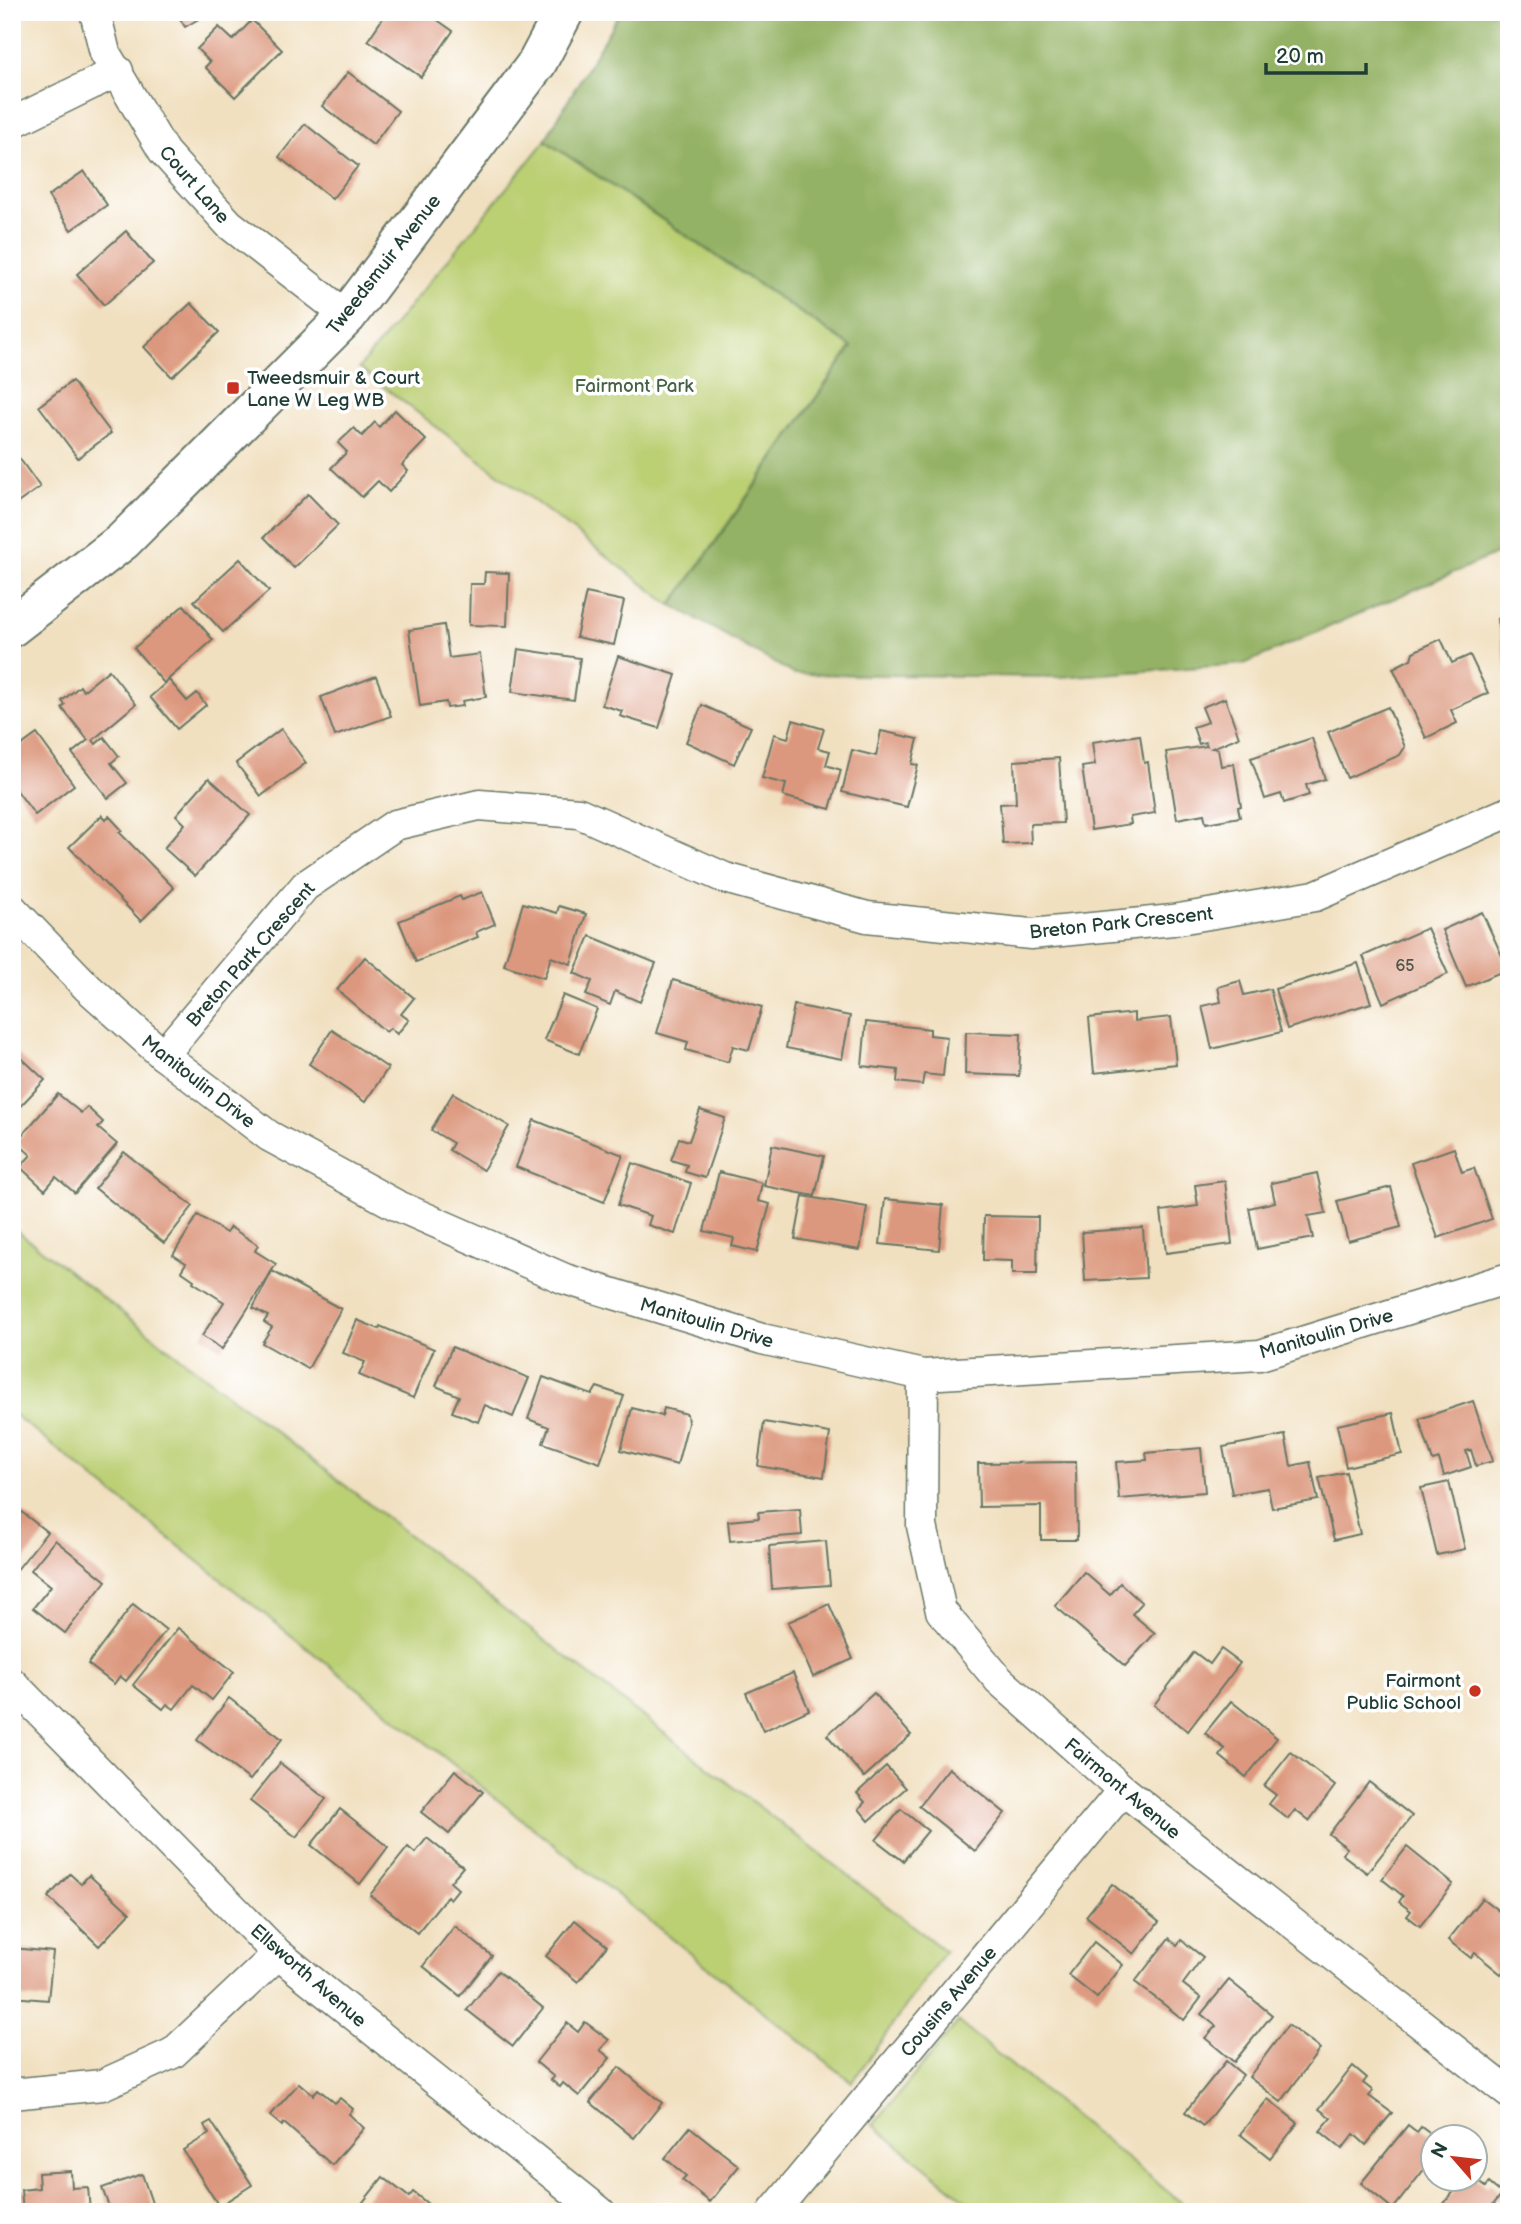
<svg xmlns="http://www.w3.org/2000/svg" width="1521" height="2224" font-family="'Balsamiq Sans',sans-serif">
  <style>
    .green { fill: #bbcf73; stroke: #6d8654; stroke-width: 2 }
    .forest { fill: #94b265; stroke: #5a784c; stroke-width: 2 }
    .building { fill: #dc987e }
    .lines { fill: none; stroke-linecap: round; stroke-linejoin: round }
    .street-casing { stroke: #687665; stroke-width: 33 }
    .secondary-casing { stroke: #687665; stroke-width: 42 }
    .street { stroke: #fff; stroke-width: 30 }
    .secondary { stroke: #fff; stroke-width: 38 }
    .poi-dot { fill: #c8321e; stroke: #fff; stroke-width: 2.5 }
    .labels { text-anchor: middle; stroke-width: 7; stroke-linejoin: round; paint-order: stroke }
    .number-label { font-size: 16px; fill: #4e5446 }
    .street-label { font-size: 19px; fill: #1f3d34; stroke: #fff }
    .poi-label { font-size: 19px; fill: #1f3d34; stroke: #fff; text-anchor: start }
    .park-label { font-size: 19px; fill: #466244; stroke: #fff }
  </style>
  <rect width="100%" height="100%" fill="#fff"/>
  <filter id="ink" filterUnits="userSpaceOnUse"><feTurbulence type="fractalNoise" baseFrequency=".0143" numOctaves="2"/><feDisplacementMap in="SourceGraphic" scale="14" xChannelSelector="R" yChannelSelector="G"/><feConvolveMatrix kernelMatrix="1 2 1 2 8 2 1 2 1" color-interpolation-filters="sRGB"/></filter>
  <filter id="wash" filterUnits="userSpaceOnUse"><feTurbulence type="fractalNoise" baseFrequency=".00686" numOctaves="4" result="noise"/><feDisplacementMap in="SourceGraphic" scale="28" xChannelSelector="R" yChannelSelector="G"/><feGaussianBlur stdDeviation="1.57" result="paint"/><feColorMatrix in="noise" values="0 0 0 0 0 0 0 0 0 0 0 0 0 0 0 0 0 1.4 0 .05"/><feComposite in="paint" operator="in"/></filter>
  <g filter="url(#wash)">
    <rect width="100%" height="100%" fill="#f1e0c0"/>
    <g class="green">
      <path d="M 545,141 L 851,347 L 671,605 L 359,368 Z"/>
      <path d="M 12,1227 L 945,1951 L 852,2082 L 12,1413 Z"/>
      <path d="M 958,2022 L 1193,2212 L 981,2212 L 873,2125 Z"/>
    </g>
    <path class="forest" d="M 620,12 L 1509,12 L 1509,553 L 1496,554 L 1244,664 L 1059,677 L 794,674 L 672,605 L 852,347 L 545,140 Z"/>
    <g id="blocks">
      <g class="building">
        <path d="M 176,12 L 210,12 L 185,27 Z"/>
        <path d="M 387,12 L 426,12 L 453,31 L 421,77 L 368,40 Z"/>
        <path d="M 252,20 L 282,50 L 235,97 L 205,67 L 210,62 L 197,49 L 219,27 L 233,40 Z"/>
        <path d="M 348,72 L 398,111 L 373,145 L 322,106 Z"/>
        <path d="M 305,124 L 358,166 L 332,199 L 279,157 Z"/>
        <path d="M 84,171 L 107,205 L 71,230 L 48,196 Z"/>
        <path d="M 126,231 L 153,263 L 104,305 L 77,274 Z"/>
        <path d="M 191,303 L 219,332 L 172,377 L 144,347 Z"/>
        <path d="M 72,381 L 111,433 L 78,458 L 39,406 Z"/>
        <path d="M 395,410 L 426,440 L 402,465 L 408,471 L 389,492 L 378,481 L 362,497 L 331,468 L 347,452 L 338,443 L 354,428 L 362,436 L 375,422 L 379,427 Z"/>
        <path d="M 12,448 L 40,487 L 12,507 Z"/>
        <path d="M 308,494 L 338,525 L 294,568 L 264,537 Z"/>
        <path d="M 240,559 L 269,591 L 223,632 L 194,601 Z"/>
        <path d="M 485,572 L 509,573 L 507,626 L 469,625 L 470,584 L 484,584 Z"/>
        <path d="M 586,593 L 624,601 L 614,645 L 576,637 Z"/>
        <path d="M 184,605 L 213,640 L 164,683 L 134,648 Z"/>
        <path d="M 1509,616 L 1509,672 L 1507,672 L 1497,619 Z"/>
        <path d="M 444,625 L 449,658 L 480,654 L 486,697 L 462,701 L 463,706 L 447,708 L 446,702 L 420,706 L 409,630 Z"/>
        <path d="M 1441,639 L 1452,663 L 1470,655 L 1488,693 L 1451,710 L 1457,723 L 1426,738 L 1393,668 L 1411,659 L 1413,652 Z"/>
        <path d="M 518,649 L 580,658 L 574,700 L 512,692 Z"/>
        <path d="M 618,656 L 676,675 L 659,728 L 620,716 L 622,711 L 602,705 Z"/>
        <path d="M 109,670 L 136,704 L 93,740 L 96,744 L 104,737 L 119,756 L 111,763 L 127,783 L 108,798 L 72,753 L 88,740 L 62,708 L 65,705 L 62,701 L 80,686 L 83,691 Z"/>
        <path d="M 376,676 L 391,716 L 335,736 L 321,697 Z"/>
        <path d="M 169,680 L 187,701 L 197,693 L 206,705 L 177,729 L 150,697 Z"/>
        <path d="M 1225,698 L 1239,737 L 1212,748 L 1218,749 L 1221,766 L 1234,764 L 1241,806 L 1238,807 L 1240,817 L 1206,823 L 1204,814 L 1177,819 L 1166,752 L 1207,746 L 1205,742 L 1199,744 L 1193,727 L 1208,722 L 1202,707 Z"/>
        <path d="M 702,705 L 751,727 L 734,764 L 686,742 Z"/>
        <path d="M 1388,707 L 1405,747 L 1400,755 L 1347,778 L 1328,732 Z"/>
        <path d="M 793,720 L 824,729 L 818,748 L 830,751 L 826,765 L 841,770 L 830,809 L 783,796 L 786,784 L 762,778 L 774,734 L 788,738 Z"/>
        <path d="M 281,729 L 306,763 L 261,796 L 236,763 Z"/>
        <path d="M 881,731 L 918,739 L 912,764 L 918,765 L 907,807 L 842,792 L 852,750 L 876,756 Z"/>
        <path d="M 37,734 L 74,785 L 35,815 L 12,784 L 12,752 Z"/>
        <path d="M 1140,735 L 1144,763 L 1148,762 L 1155,813 L 1130,817 L 1131,824 L 1091,830 L 1082,767 L 1095,765 L 1092,742 Z"/>
        <path d="M 1312,738 L 1325,779 L 1306,785 L 1309,795 L 1284,803 L 1281,794 L 1265,799 L 1251,758 Z"/>
        <path d="M 1059,758 L 1063,823 L 1030,824 L 1031,843 L 1003,844 L 1000,804 L 1016,803 L 1014,761 Z"/>
        <path d="M 209,778 L 250,815 L 195,876 L 164,848 L 185,824 L 176,815 Z"/>
        <path d="M 102,815 L 106,819 L 109,816 L 122,830 L 119,832 L 174,888 L 141,921 L 69,847 Z"/>
        <path d="M 482,892 L 495,924 L 476,932 L 478,937 L 416,962 L 399,921 L 460,896 L 462,900 Z"/>
        <path d="M 523,903 L 557,913 L 559,906 L 586,914 L 571,964 L 551,957 L 544,978 L 504,965 Z"/>
        <path d="M 1482,912 L 1508,969 L 1466,987 L 1442,930 Z"/>
        <path d="M 1427,928 L 1448,974 L 1383,1003 L 1363,956 Z"/>
        <path d="M 590,936 L 656,963 L 640,1002 L 615,991 L 610,1005 L 586,995 L 592,981 L 574,973 Z"/>
        <path d="M 365,957 L 414,998 L 401,1014 L 409,1020 L 397,1034 L 390,1028 L 386,1032 L 337,990 Z"/>
        <path d="M 1358,963 L 1371,1003 L 1287,1029 L 1275,989 Z"/>
        <path d="M 673,980 L 762,1007 L 749,1050 L 733,1046 L 728,1062 L 686,1050 L 688,1042 L 657,1033 Z"/>
        <path d="M 1240,981 L 1244,995 L 1270,989 L 1281,1032 L 1212,1049 L 1202,1006 L 1221,1002 L 1218,987 Z"/>
        <path d="M 563,995 L 597,1009 L 579,1054 L 544,1040 Z"/>
        <path d="M 794,1005 L 850,1016 L 842,1059 L 786,1048 Z"/>
        <path d="M 1134,1013 L 1134,1021 L 1171,1017 L 1176,1064 L 1094,1073 L 1089,1018 Z"/>
        <path d="M 866,1022 L 930,1029 L 930,1035 L 947,1037 L 943,1076 L 924,1074 L 922,1085 L 897,1082 L 898,1070 L 862,1066 Z"/>
        <path d="M 332,1030 L 388,1068 L 365,1102 L 309,1064 Z"/>
        <path d="M 966,1032 L 1021,1034 L 1019,1076 L 965,1074 Z"/>
        <path d="M 12,1049 L 45,1080 L 12,1115 Z"/>
        <path d="M 453,1093 L 509,1126 L 483,1170 L 449,1150 L 453,1143 L 431,1130 Z"/>
        <path d="M 58,1094 L 81,1113 L 87,1107 L 103,1122 L 98,1128 L 117,1144 L 75,1193 L 56,1177 L 45,1190 L 20,1167 L 31,1155 L 16,1142 Z"/>
        <path d="M 700,1110 L 725,1118 L 705,1178 L 685,1172 L 687,1165 L 671,1160 L 679,1138 L 689,1141 Z"/>
        <path d="M 534,1120 L 623,1155 L 604,1202 L 516,1167 Z"/>
        <path d="M 772,1145 L 824,1156 L 815,1196 L 764,1186 Z"/>
        <path d="M 1454,1148 L 1462,1172 L 1474,1168 L 1492,1219 L 1438,1238 L 1411,1163 Z"/>
        <path d="M 124,1152 L 193,1206 L 164,1243 L 95,1188 Z"/>
        <path d="M 632,1163 L 691,1183 L 675,1234 L 648,1225 L 651,1216 L 618,1205 Z"/>
        <path d="M 719,1172 L 762,1183 L 758,1201 L 770,1204 L 757,1252 L 732,1246 L 734,1238 L 704,1231 Z"/>
        <path d="M 1317,1173 L 1326,1213 L 1308,1216 L 1313,1238 L 1257,1249 L 1249,1208 L 1275,1202 L 1271,1183 Z"/>
        <path d="M 1225,1181 L 1232,1244 L 1166,1253 L 1161,1211 L 1198,1206 L 1195,1185 Z"/>
        <path d="M 1391,1187 L 1401,1227 L 1348,1241 L 1337,1201 Z"/>
        <path d="M 803,1196 L 867,1207 L 860,1250 L 795,1239 Z"/>
        <path d="M 885,1199 L 943,1205 L 939,1250 L 880,1244 Z"/>
        <path d="M 198,1215 L 226,1233 L 230,1227 L 258,1245 L 255,1251 L 276,1264 L 222,1349 L 202,1336 L 224,1302 L 193,1282 L 194,1280 L 181,1271 L 186,1263 L 173,1255 Z"/>
        <path d="M 984,1216 L 1038,1217 L 1037,1274 L 1012,1274 L 1012,1261 L 983,1260 Z"/>
        <path d="M 1143,1228 L 1146,1278 L 1085,1281 L 1082,1232 Z"/>
        <path d="M 272,1271 L 341,1309 L 308,1369 L 262,1343 L 272,1327 L 264,1322 L 268,1316 L 253,1308 Z"/>
        <path d="M 357,1320 L 379,1329 L 380,1326 L 434,1349 L 413,1398 L 359,1375 L 365,1362 L 343,1353 Z"/>
        <path d="M 452,1347 L 529,1378 L 513,1417 L 485,1405 L 478,1422 L 452,1412 L 459,1396 L 436,1386 Z"/>
        <path d="M 543,1377 L 592,1395 L 597,1387 L 624,1396 L 600,1463 L 543,1443 L 549,1427 L 528,1419 Z"/>
        <path d="M 1473,1401 L 1493,1461 L 1476,1466 L 1471,1450 L 1466,1451 L 1471,1467 L 1444,1476 L 1439,1459 L 1433,1461 L 1419,1419 Z"/>
        <path d="M 632,1408 L 662,1416 L 664,1408 L 687,1414 L 688,1423 L 677,1465 L 621,1450 Z"/>
        <path d="M 1393,1413 L 1402,1454 L 1346,1467 L 1337,1425 Z"/>
        <path d="M 764,1422 L 830,1433 L 824,1477 L 758,1466 Z"/>
        <path d="M 1285,1435 L 1291,1466 L 1310,1462 L 1318,1500 L 1272,1508 L 1268,1488 L 1232,1494 L 1223,1447 Z"/>
        <path d="M 1201,1448 L 1205,1492 L 1119,1499 L 1116,1462 L 1147,1460 L 1146,1453 Z"/>
        <path d="M 1076,1462 L 1077,1540 L 1041,1540 L 1041,1506 L 979,1507 L 978,1463 Z"/>
        <path d="M 1346,1472 L 1360,1534 L 1334,1540 L 1319,1478 Z"/>
        <path d="M 1449,1482 L 1465,1549 L 1437,1555 L 1421,1488 Z"/>
        <path d="M 14,1506 L 47,1532 L 12,1576 L 12,1508 Z"/>
        <path d="M 800,1509 L 802,1535 L 730,1541 L 728,1521 L 759,1518 L 758,1512 Z"/>
        <path d="M 55,1540 L 106,1581 L 65,1633 L 33,1608 L 51,1586 L 31,1570 Z"/>
        <path d="M 826,1541 L 830,1585 L 772,1589 L 769,1546 Z"/>
        <path d="M 1084,1572 L 1110,1595 L 1120,1583 L 1142,1603 L 1132,1614 L 1155,1633 L 1125,1666 L 1055,1606 Z"/>
        <path d="M 133,1604 L 166,1630 L 126,1681 L 120,1676 L 114,1684 L 88,1664 Z"/>
        <path d="M 829,1604 L 853,1659 L 813,1677 L 788,1622 Z"/>
        <path d="M 178,1628 L 234,1672 L 212,1700 L 193,1685 L 174,1709 L 167,1704 L 163,1709 L 133,1685 Z"/>
        <path d="M 1221,1649 L 1240,1663 L 1188,1731 L 1154,1705 L 1194,1652 L 1210,1664 Z"/>
        <path d="M 793,1673 L 809,1710 L 763,1731 L 746,1693 Z"/>
        <path d="M 874,1693 L 911,1735 L 864,1777 L 827,1735 Z"/>
        <path d="M 229,1698 L 282,1739 L 250,1780 L 197,1740 Z"/>
        <path d="M 1231,1701 L 1277,1738 L 1246,1777 L 1220,1756 L 1225,1749 L 1205,1733 Z"/>
        <path d="M 1291,1752 L 1335,1786 L 1309,1821 L 1295,1810 L 1288,1819 L 1269,1804 L 1276,1795 L 1264,1786 Z"/>
        <path d="M 280,1763 L 326,1799 L 296,1837 L 250,1801 Z"/>
        <path d="M 886,1766 L 906,1788 L 869,1821 L 859,1809 L 865,1802 L 857,1793 Z"/>
        <path d="M 949,1768 L 1005,1813 L 975,1851 L 919,1806 Z"/>
        <path d="M 455,1770 L 483,1792 L 449,1834 L 421,1812 Z"/>
        <path d="M 1369,1782 L 1412,1816 L 1367,1873 L 1342,1854 L 1347,1848 L 1329,1834 Z"/>
        <path d="M 340,1809 L 388,1847 L 360,1884 L 311,1845 Z"/>
        <path d="M 901,1809 L 928,1831 L 903,1861 L 876,1840 Z"/>
        <path d="M 427,1838 L 463,1867 L 450,1882 L 458,1889 L 450,1899 L 447,1896 L 417,1933 L 370,1895 L 408,1847 L 415,1853 Z"/>
        <path d="M 1407,1847 L 1453,1884 L 1420,1926 L 1407,1916 L 1411,1911 L 1399,1902 L 1403,1896 L 1382,1879 Z"/>
        <path d="M 70,1874 L 81,1884 L 89,1875 L 130,1913 L 99,1946 L 48,1897 Z"/>
        <path d="M 1112,1884 L 1159,1922 L 1134,1954 L 1086,1916 Z"/>
        <path d="M 1482,1898 L 1509,1919 L 1509,1964 L 1501,1974 L 1475,1953 L 1471,1958 L 1448,1940 Z"/>
        <path d="M 575,1920 L 607,1946 L 578,1982 L 546,1956 Z"/>
        <path d="M 455,1926 L 492,1956 L 460,1996 L 423,1966 Z"/>
        <path d="M 1169,1938 L 1177,1945 L 1181,1940 L 1203,1957 L 1183,1984 L 1201,1998 L 1184,2020 L 1135,1982 Z"/>
        <path d="M 1094,1942 L 1123,1965 L 1097,1998 L 1068,1975 Z"/>
        <path d="M 12,1948 L 53,1952 L 48,2000 L 12,1997 Z"/>
        <path d="M 498,1971 L 543,2008 L 513,2046 L 467,2010 Z"/>
        <path d="M 1229,1980 L 1272,2015 L 1234,2062 L 1205,2038 L 1216,2026 L 1201,2014 Z"/>
        <path d="M 585,2022 L 609,2040 L 600,2050 L 610,2058 L 579,2096 L 563,2083 L 560,2087 L 551,2080 L 554,2077 L 536,2062 L 567,2023 L 578,2032 Z"/>
        <path d="M 1288,2025 L 1320,2049 L 1281,2102 L 1249,2077 Z"/>
        <path d="M 1226,2061 L 1243,2075 L 1203,2126 L 1185,2112 Z"/>
        <path d="M 1353,2066 L 1367,2078 L 1363,2083 L 1373,2091 L 1369,2096 L 1392,2113 L 1366,2145 L 1354,2134 L 1342,2149 L 1320,2131 L 1331,2118 L 1319,2109 Z"/>
        <path d="M 619,2067 L 662,2103 L 634,2138 L 590,2102 Z"/>
        <path d="M 299,2083 L 313,2095 L 318,2089 L 335,2103 L 340,2098 L 353,2109 L 349,2114 L 364,2128 L 332,2165 L 284,2123 L 282,2126 L 270,2116 Z"/>
        <path d="M 1268,2099 L 1298,2123 L 1270,2158 L 1240,2134 Z"/>
        <path d="M 211,2121 L 252,2185 L 219,2206 L 183,2150 L 209,2134 L 204,2125 Z"/>
        <path d="M 1408,2125 L 1417,2132 L 1421,2127 L 1433,2136 L 1433,2158 L 1393,2209 L 1361,2183 Z"/>
        <path d="M 690,2127 L 739,2166 L 710,2202 L 682,2180 L 686,2176 L 665,2158 Z"/>
        <path d="M 71,2171 L 72,2188 L 88,2187 L 90,2212 L 23,2212 L 21,2190 L 39,2188 L 38,2173 Z"/>
        <path d="M 142,2174 L 155,2212 L 111,2212 L 102,2188 Z"/>
        <path d="M 383,2177 L 409,2197 L 413,2192 L 438,2212 L 357,2212 L 356,2211 Z"/>
        <path d="M 1464,2179 L 1475,2179 L 1486,2187 L 1489,2183 L 1502,2194 L 1487,2212 L 1437,2212 Z"/>
      </g>
    </g>
  </g>
  <g filter="url(#ink)">
    <use href="#blocks" fill-opacity="0" stroke="#687665" stroke-width="2"/>
    <g class="lines">
      <defs>
        <g id="street">
          <path d="M 95,12 L 105,53 L 164,152 L 229,224 L 347,316"/>
          <path d="M 12,123 L 118,71"/>
          <path d="M 12,909 L 88,988 L 163,1055 L 269,1136 L 396,1205 L 565,1279 L 762,1339 L 923,1375 L 1260,1355 L 1509,1278"/>
          <path d="M 163,1055 L 305,886 L 395,825 L 479,805 L 579,813 L 725,878 L 867,917 L 1031,934 L 1173,920 L 1315,896 L 1509,812"/>
          <path d="M 923,1375 L 922,1526 L 941,1611 L 999,1680 L 1123,1790 L 1509,2093"/>
          <path d="M 12,1683 L 278,1954 L 600,2212"/>
          <path d="M 12,2094 L 102,2085 L 173,2053 L 278,1954"/>
          <path d="M 773,2212 L 1123,1790"/>
        </g>
        <path id="secondary" d="M 12,627 L 123,541 L 347,316 L 537,63 L 564,12"/>
      </defs>
      <use href="#street" class="street-casing"/>
      <use href="#secondary" class="secondary-casing"/>
      <use href="#street" class="street"/>
      <use href="#secondary" class="secondary"/>
    </g>
  </g>
  <g class="poi-dot">
    <rect x="226" y="381" width="14" height="14" rx="3.5"/>
    <circle cx="1475" cy="1691" r="7"/>
  </g>
  <g class="labels">
    <g class="number-label">
      <text x="1405" y="971">65</text>
    </g>
    <g class="street-label">
      <text transform="translate(195 184) rotate(49)" y="7">Court Lane</text>
      <text transform="translate(383 264) rotate(-52)" y="7">Tweedsmuir Avenue</text>
      <text transform="translate(1121 922) rotate(-6)" y="7">Breton Park Crescent</text>
      <text transform="translate(250 954) rotate(-49)" y="7">Breton Park Crescent</text>
      <text transform="translate(199 1081) rotate(38)" y="7">Manitoulin Drive</text>
      <text transform="translate(707 1322) rotate(16)" y="7">Manitoulin Drive</text>
      <text transform="translate(1326 1333) rotate(-16)" y="7">Manitoulin Drive</text>
      <text transform="translate(1123 1788) rotate(40)" y="7">Fairmont Avenue</text>
      <text transform="translate(309 1975) rotate(41)" y="7">Ellsworth Avenue</text>
      <text transform="translate(948 2001) rotate(-50)" y="7">Cousins Avenue</text>
    </g>
    <g class="poi-label">
      <text x="247" y="384">Tweedsmuir &amp; Court<tspan x="247" dy="22">Lane W Leg WB</tspan></text>
      <text x="1461" y="1687" text-anchor="end">Fairmont<tspan x="1461" dy="22">Public School</tspan></text>
    </g>
    <g class="park-label">
      <text x="634" y="392">Fairmont Park</text>
    </g>
  </g>
  <rect width="1521" height="2224" fill="none" stroke="#fff" stroke-width="42"/>
  <g transform="translate(1454 2158) rotate(298)"><circle r="33" fill="#ffffff" stroke="#a5b1ae" stroke-width="2"/>
  <path d="M0-5L12 26L0 18L-12 26Z" fill="#c8321e"/>
  <text y="-10" font-size="19" font-weight="bold" text-anchor="middle" fill="#1f3d34">N</text>
  </g>
  <path d="M1266 63v10h100v-10" fill="none" stroke="#1f3d34" stroke-width="3.5"/>
  <text x="1276" y="63" font-size="21" fill="#1f3d34" stroke="#ffffff" stroke-width="5" paint-order="stroke">20 m</text>
</svg>
